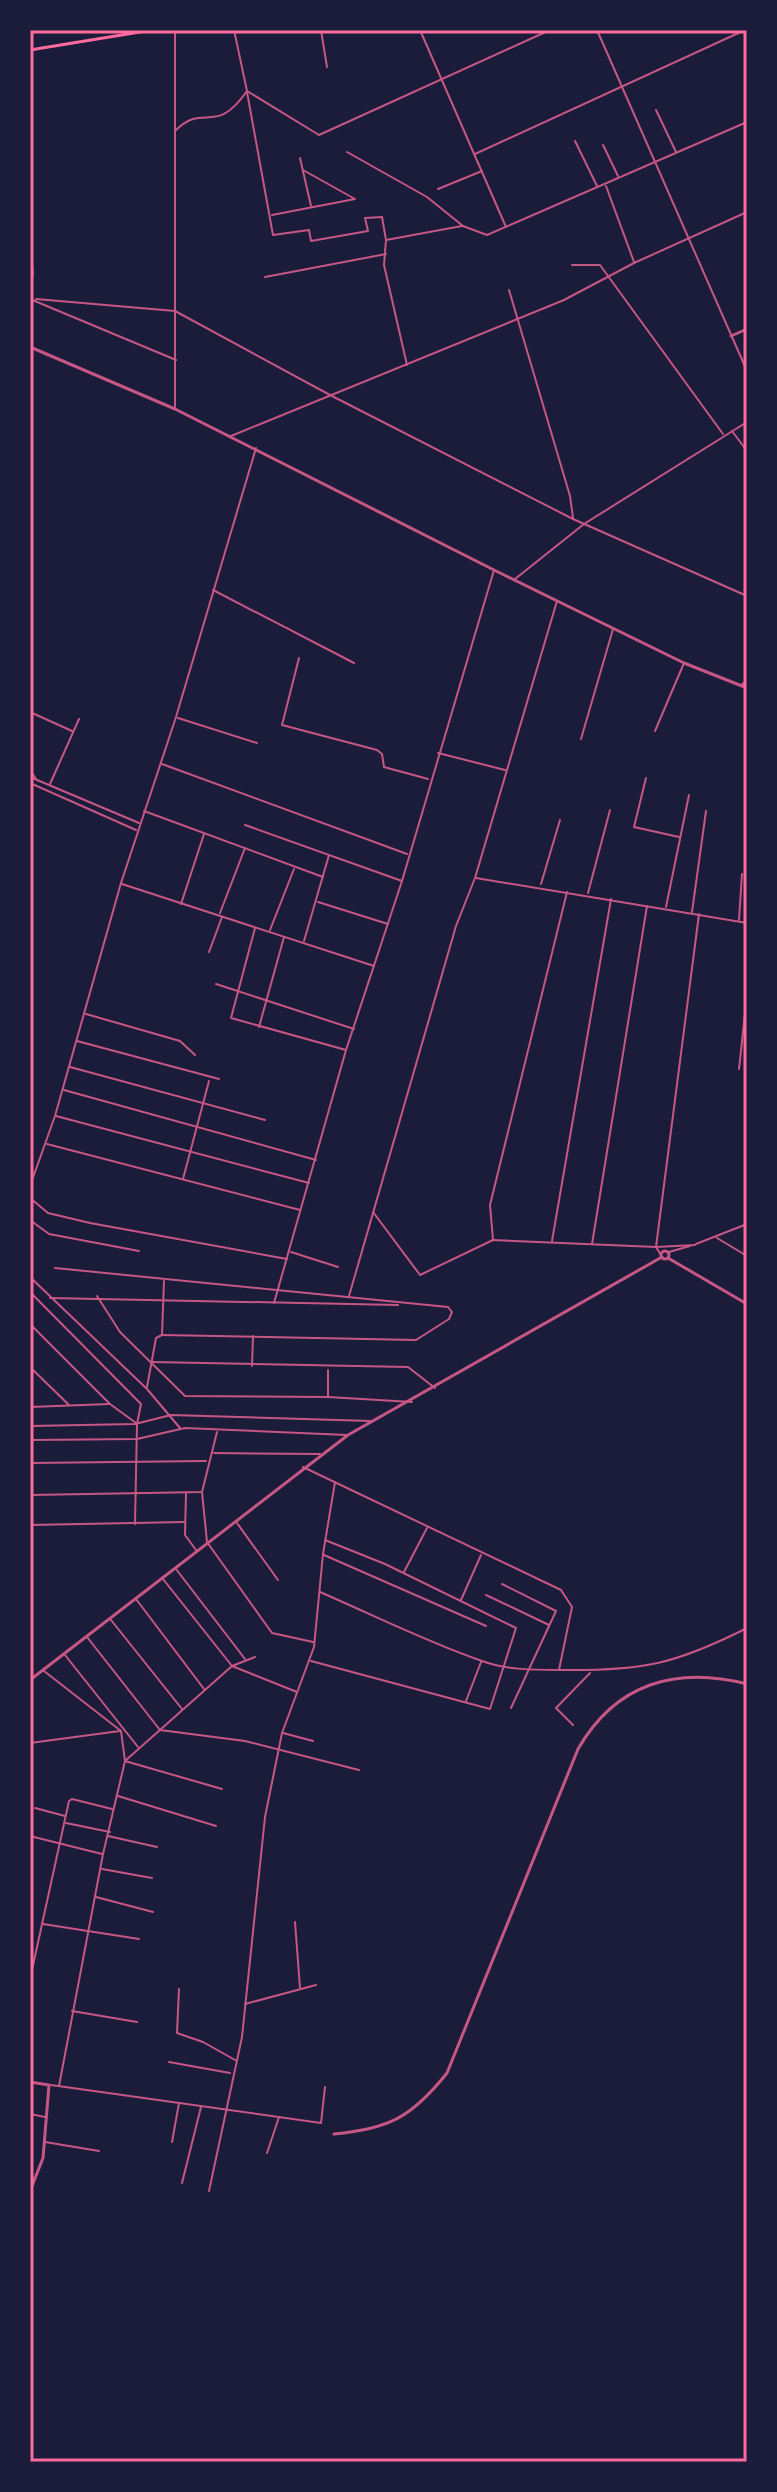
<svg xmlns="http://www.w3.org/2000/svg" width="777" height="2492" font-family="'Roboto Condensed',sans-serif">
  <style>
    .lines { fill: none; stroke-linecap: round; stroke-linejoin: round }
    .minor { stroke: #c65784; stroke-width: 2 }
    .tertiary { stroke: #c65784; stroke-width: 3 }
    .secondary { stroke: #ff6b9d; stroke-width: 3 }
    .neatline { fill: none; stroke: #ff6b9d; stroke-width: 3 }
  </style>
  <rect width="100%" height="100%" fill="#1b1b3a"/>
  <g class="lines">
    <g class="minor">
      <path d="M 321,30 L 327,67"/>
      <path d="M 420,30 L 506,227"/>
      <path d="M 597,30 L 747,371"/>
      <path d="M 247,91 L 319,135 L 550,30"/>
      <path d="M 247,92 L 273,235 L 309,230 L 311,241 L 368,231 L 365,218 L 382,217 L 386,240"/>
      <path d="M 656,110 L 676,152"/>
      <path d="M 175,131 C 205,101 214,138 247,91 L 234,30"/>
      <path d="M 575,141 L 597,186"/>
      <path d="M 603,145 L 618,176"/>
      <path d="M 347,152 L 427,197 L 463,226 L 487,235 L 747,122"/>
      <path d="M 475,154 L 745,30"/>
      <path d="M 300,158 L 311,206"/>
      <path d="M 606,186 L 634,262"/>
      <path d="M 438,189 L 482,171"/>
      <path d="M 272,215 L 355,199 L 303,170"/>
      <path d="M 30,242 L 33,275 L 30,284"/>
      <path d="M 572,265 L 600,265 L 723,434"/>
      <path d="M 265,277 L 386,254"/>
      <path d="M 509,290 L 570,496 L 573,518"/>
      <path d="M 30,299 L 176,360"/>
      <path d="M 36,299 L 175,311 L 330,395 L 573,519 L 747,596"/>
      <path d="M 407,365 L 384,265 L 386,240 L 462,226"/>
      <path d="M 175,407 L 175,30"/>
      <path d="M 732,431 L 747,451"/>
      <path d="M 231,436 L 564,300 L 634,263 L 747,212"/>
      <path d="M 515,579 L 584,524 L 747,422"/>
      <path d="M 213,590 L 354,663"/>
      <path d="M 299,658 L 282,725 L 377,750 L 382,754 L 384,767 L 428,779"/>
      <path d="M 742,684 L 747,682"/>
      <path d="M 30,712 L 72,731"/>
      <path d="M 178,718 L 257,743"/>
      <path d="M 655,731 L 684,663"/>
      <path d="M 581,739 L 613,629"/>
      <path d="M 438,753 L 505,770"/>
      <path d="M 162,764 L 407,854"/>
      <path d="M 30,770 L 36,779"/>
      <path d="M 30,777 L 139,823"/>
      <path d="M 646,778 L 634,827 L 679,837"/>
      <path d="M 30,783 L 136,830"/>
      <path d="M 50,784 L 79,719"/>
      <path d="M 144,811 L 323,877"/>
      <path d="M 245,825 L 402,881"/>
      <path d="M 476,878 L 747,923"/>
      <path d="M 122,884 L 374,966"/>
      <path d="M 541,884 L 560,820"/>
      <path d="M 588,893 L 610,810"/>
      <path d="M 318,902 L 388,924"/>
      <path d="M 181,904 L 204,834"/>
      <path d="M 666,907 L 689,795"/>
      <path d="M 692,912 L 706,811"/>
      <path d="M 220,913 L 245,848"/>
      <path d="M 739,920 L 742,874"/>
      <path d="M 255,928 L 231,1018 L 346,1050"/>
      <path d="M 270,930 L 294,869"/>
      <path d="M 304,941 L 329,855"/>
      <path d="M 209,952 L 222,917"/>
      <path d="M 216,984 L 354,1029"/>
      <path d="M 86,1014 L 180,1041 L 195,1055"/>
      <path d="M 259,1027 L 284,937"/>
      <path d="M 77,1041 L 219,1079"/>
      <path d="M 70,1067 L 265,1120"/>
      <path d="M 739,1069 L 747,995"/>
      <path d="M 64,1090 L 316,1160"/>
      <path d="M 56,1116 L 309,1183"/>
      <path d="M 47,1144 L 300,1210"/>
      <path d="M 183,1179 L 209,1081"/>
      <path d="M 30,1186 L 55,1116 L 121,883 L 176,717 L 256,448"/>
      <path d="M 30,1198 L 48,1213 L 90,1223 L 287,1259"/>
      <path d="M 373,1212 L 420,1275 L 493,1240 L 656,1247 L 695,1245"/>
      <path d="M 30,1220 L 49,1234 L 139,1251"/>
      <path d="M 717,1238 L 747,1256"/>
      <path d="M 493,1240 L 490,1205 L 567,892"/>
      <path d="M 552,1241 L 611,899"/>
      <path d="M 592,1244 L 647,906"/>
      <path d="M 696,1244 L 747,1224"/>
      <path d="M 291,1252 L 338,1267"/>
      <path d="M 669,1252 L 690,1246"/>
      <path d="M 661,1255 L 656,1247 L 699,914"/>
      <path d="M 55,1268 L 448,1307 L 452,1312 L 449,1319 L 416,1340 L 162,1335"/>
      <path d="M 30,1277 L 147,1389 L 180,1428"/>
      <path d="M 30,1292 L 141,1404 L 137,1424 L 135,1524"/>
      <path d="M 97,1296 L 120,1332 L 185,1396 L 328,1397 L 412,1402"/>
      <path d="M 349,1296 L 456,926 L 475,878 L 557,601"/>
      <path d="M 50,1298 L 398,1305"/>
      <path d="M 274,1303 L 346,1050 L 402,881 L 494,570"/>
      <path d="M 30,1324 L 110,1404 L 136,1423"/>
      <path d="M 152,1362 L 408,1367 L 435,1388"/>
      <path d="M 252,1366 L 253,1336"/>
      <path d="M 30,1367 L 69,1405"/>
      <path d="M 328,1370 L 328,1396"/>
      <path d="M 147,1387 L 156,1338 L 162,1335 L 164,1281"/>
      <path d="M 30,1407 L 109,1404"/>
      <path d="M 30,1426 L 135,1424 L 171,1415 L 370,1421"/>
      <path d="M 30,1440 L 137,1439 L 185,1428 L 347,1435"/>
      <path d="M 214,1453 L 320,1454"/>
      <path d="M 30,1463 L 206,1461"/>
      <path d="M 303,1467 L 561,1590 L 572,1607 L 559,1670"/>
      <path d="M 202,1492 L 207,1542 L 272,1633 L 313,1642"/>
      <path d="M 186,1493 L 185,1535 L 196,1550"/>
      <path d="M 30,1495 L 202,1492 L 217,1432"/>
      <path d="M 237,1523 L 278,1580"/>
      <path d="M 30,1525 L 184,1522"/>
      <path d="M 324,1555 L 486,1626"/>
      <path d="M 176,1569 L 245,1659"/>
      <path d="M 404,1572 L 427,1528"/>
      <path d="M 163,1579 L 232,1666 L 297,1692"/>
      <path d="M 502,1584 L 556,1611 L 511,1708"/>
      <path d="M 320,1592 C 373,1615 427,1642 482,1661 C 507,1670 534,1670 560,1670 C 641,1671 674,1665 747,1628"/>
      <path d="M 486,1595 L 549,1625"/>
      <path d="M 136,1599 L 204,1689"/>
      <path d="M 461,1600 L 481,1555"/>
      <path d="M 111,1620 L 182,1709"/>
      <path d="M 87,1637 L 160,1730 L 245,1741 L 359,1770"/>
      <path d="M 65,1655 L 138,1747"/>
      <path d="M 311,1661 L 490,1709 L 516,1628 L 385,1564 L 325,1540"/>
      <path d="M 44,1671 L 121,1731 L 125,1761 L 232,1666 L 255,1657"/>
      <path d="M 466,1701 L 481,1662"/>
      <path d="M 573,1725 L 556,1708 L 590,1673"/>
      <path d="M 283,1733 L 313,1741"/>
      <path d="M 30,1743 L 120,1731"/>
      <path d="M 118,1796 L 216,1826"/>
      <path d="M 35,1808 L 65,1816"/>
      <path d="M 66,1823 L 110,1832"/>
      <path d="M 30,1836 L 102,1854"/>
      <path d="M 108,1836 L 157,1847"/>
      <path d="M 102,1869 L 152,1878"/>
      <path d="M 96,1897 L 153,1912"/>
      <path d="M 295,1922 L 300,1988"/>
      <path d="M 43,1924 L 139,1939"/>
      <path d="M 30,1979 L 69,1801 L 72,1799 L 112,1809"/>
      <path d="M 179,1989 L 177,2033 L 203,2042 L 235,2060"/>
      <path d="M 245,2004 L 316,1985"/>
      <path d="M 72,2011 L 137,2022"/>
      <path d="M 169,2062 L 230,2073"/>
      <path d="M 51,2085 L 321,2123 L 325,2087"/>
      <path d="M 59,2086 L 103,1854 L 125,1761 L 222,1789"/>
      <path d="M 30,2114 L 45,2117"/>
      <path d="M 45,2142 L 99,2151"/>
      <path d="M 172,2142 L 179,2103"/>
      <path d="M 267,2153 L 279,2117"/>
      <path d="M 182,2183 L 201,2107"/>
      <path d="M 209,2191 L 242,2037 L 265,1817 L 282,1733 L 314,1647 L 323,1554 L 335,1482"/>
    </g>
    <g class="tertiary">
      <path d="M 731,336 L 747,329"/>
      <path d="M 30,347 L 175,409 L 494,570 L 684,663 L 747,688"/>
      <circle cx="665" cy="1255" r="4"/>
      <path d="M 668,1258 L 747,1304"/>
      <path d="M 30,1680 L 348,1435 L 662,1257"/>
      <path d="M 30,2082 L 49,2085 L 43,2158 L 30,2191"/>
      <path d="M 334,2134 C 389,2129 412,2117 447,2073 L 578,1749 C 616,1683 676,1666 747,1684"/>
    </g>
    <path class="secondary" d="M 30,50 L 152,30"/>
  </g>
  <rect width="777" height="2492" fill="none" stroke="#1b1b3a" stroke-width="64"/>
  <rect x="32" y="32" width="713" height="2428" class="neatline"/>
</svg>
